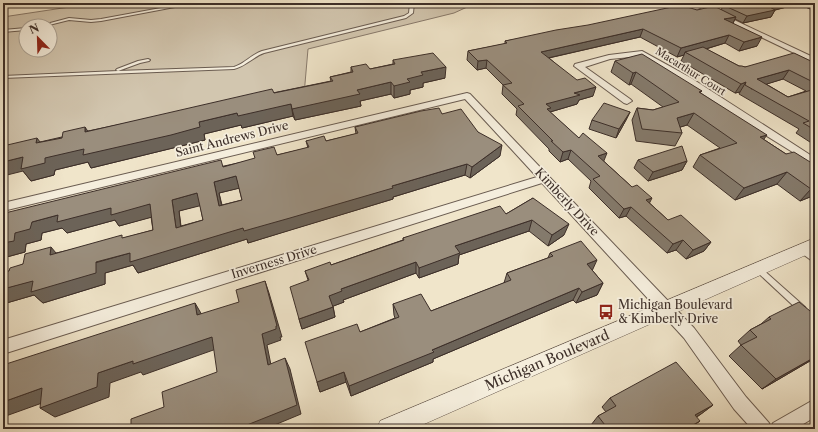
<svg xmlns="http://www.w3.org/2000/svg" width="818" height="432" font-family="'Libre Caslon Text',serif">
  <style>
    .green { fill: #d2c6af; stroke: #887a6c; fill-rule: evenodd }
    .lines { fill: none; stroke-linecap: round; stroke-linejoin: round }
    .service-casing { stroke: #6a5c51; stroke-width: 2 }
    .minor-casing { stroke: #6a5c51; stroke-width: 2 }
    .tertiary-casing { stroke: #6a5c51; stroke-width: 1 }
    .service { fill: #f5eedd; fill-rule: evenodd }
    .minor { fill: #f5eedd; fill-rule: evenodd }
    .tertiary { fill: #f5eedd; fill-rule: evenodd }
    .wall { fill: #847a6c; stroke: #3d2f29; fill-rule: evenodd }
    .shaded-wall { fill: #6c6358; stroke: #3d2f29 }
    .building { fill: #9a8e7d; stroke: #3d2f29; fill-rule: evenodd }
    .labels { text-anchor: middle; stroke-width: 3.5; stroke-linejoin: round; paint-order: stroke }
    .far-street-label { font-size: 10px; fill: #3d2f29; stroke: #f5eedd }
    .street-label { font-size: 12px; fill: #3d2f29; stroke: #f5eedd }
    .poi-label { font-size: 12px; fill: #3d2f29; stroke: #f5eedd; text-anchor: start }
    .near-street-label { font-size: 14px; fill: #3d2f29; stroke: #f5eedd }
  </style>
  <rect width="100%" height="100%" fill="#f0e5ca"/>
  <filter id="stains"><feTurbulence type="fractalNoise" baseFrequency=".005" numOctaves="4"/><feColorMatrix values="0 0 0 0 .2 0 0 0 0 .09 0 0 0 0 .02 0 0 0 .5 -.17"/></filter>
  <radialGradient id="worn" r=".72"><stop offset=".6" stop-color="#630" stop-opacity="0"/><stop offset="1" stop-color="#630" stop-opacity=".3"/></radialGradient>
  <path class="green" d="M 96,3 L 476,3 L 454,13 L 308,49 L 304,95 L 3,158 L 3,17 ZM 26,26 L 50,26 L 50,50 L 26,50 Z"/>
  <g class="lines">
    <defs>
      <g id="service">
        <path d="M 188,3 L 196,3 L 101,21 L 91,22 L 69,20 L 45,26 L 39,26 L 69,18 L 91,20 L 101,19 Z"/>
        <path d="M 410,3 L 414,3 L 413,13 L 406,18 L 264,53 C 253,57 246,66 234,69 L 3,78 L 3,76 L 118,71 L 116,70 L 117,69 L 138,61 L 148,59 L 150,60 L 149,61 L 140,63 L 118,71 L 234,67 C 244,64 251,55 262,51 L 404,16 L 409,13 Z"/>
        <path d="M 26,28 L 26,30 L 3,32 L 3,30 Z"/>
        <path d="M 802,247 L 815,256 L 815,263 L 800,252 L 799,250 L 800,248 Z"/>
        <path d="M 758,266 L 760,267 L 805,307 L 806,309 L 805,311 L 802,312 L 799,311 L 756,271 L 755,269 L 756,267 Z"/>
      </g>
      <g id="minor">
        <path d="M 690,3 L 698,3 L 815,58 L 815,63 Z"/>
        <path d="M 642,51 L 691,78 L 815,158 L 815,166 L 749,125 L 685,82 L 641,56 L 610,59 L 585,67 L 630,99 L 632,101 L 627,104 L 624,103 L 574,66 L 575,64 L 609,55 Z"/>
        <path d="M 467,93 L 470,94 L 694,328 L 746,397 L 769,423 L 771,428 L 773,423 L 815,399 L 815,417 L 795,429 L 752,429 L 734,409 L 684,338 L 542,183 L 3,354 L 3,340 L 537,177 L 465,99 L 3,211 L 3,203 Z"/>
      </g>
      <path id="tertiary" d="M 815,238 L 815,251 L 413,429 L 377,429 L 380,421 Z"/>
    </defs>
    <use href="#service" class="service-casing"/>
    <use href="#minor" class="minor-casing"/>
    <use href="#tertiary" class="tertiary-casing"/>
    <use href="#service" class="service"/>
    <use href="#minor" class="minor"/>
    <use href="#tertiary" class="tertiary"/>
  </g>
  <g class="wall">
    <path d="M 717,3 L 815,3 L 815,11 L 798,4 L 775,10 L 771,17 L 743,23 L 735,19 L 733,23 L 757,46 L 739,51 L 725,43 L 706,49 L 739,66 L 745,67 L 815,63 L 815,143 L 813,144 L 796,133 L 799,129 L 739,94 L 740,92 L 735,93 L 681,61 L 684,55 L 677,57 L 640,37 L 549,58 L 593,96 L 579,100 L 577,104 L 550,112 L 668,220 L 711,242 L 704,251 L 686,259 L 676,250 L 667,253 L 626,216 L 619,218 L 589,188 L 591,181 L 568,159 L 560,162 L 549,151 L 549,149 L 516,115 L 517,109 L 502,94 L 503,85 L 486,68 L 477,70 L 467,60 L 468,51 L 505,44 L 505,41 L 697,10 L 721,10 L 723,6 ZM 783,79 L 806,91 L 788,97 L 766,84 Z"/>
    <path d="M 393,60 L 445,78 L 423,83 L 423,87 L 410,90 L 410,94 L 394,98 L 391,94 L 360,101 L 361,106 L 295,120 L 293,116 L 242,128 L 241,125 L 204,134 L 205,140 L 177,147 L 91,168 L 88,162 L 55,170 L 54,175 L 31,181 L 23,171 L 40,142 L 88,131 L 331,81 L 330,77 L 351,72 L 351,67 L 370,69 L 393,64 Z"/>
    <path d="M 615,61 L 702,91 L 700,93 L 763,139 L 786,154 L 815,165 L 815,195 L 800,201 L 777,184 L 735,200 L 693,167 L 700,155 L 720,148 L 687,125 L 680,127 L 682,133 L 675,146 L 636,141 L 632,120 L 637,108 L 653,110 L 663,107 L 631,84 L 629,85 L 611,72 Z"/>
    <path d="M 630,112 L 626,120 L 616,138 L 589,129 L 592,120 Z"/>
    <path d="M 442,114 L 478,132 L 500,156 L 470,178 L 465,175 L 393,197 L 393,199 L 293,229 L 248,243 L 247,239 L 138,273 L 133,265 L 105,273 L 105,284 L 43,303 L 34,295 L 3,304 L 3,273 L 9,271 L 23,264 L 56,253 L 124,238 L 153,230 L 151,217 L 119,226 L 115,220 L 67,233 L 62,228 L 42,233 L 41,240 L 26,244 L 25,252 L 3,258 L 3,221 L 224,166 L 277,155 L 308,148 L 306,141 L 326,141 L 356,134 L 355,127 ZM 239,188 L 242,200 L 222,205 L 219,193 ZM 200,205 L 203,220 L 181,226 L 179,211 Z"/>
    <path d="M 638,160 L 687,161 L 682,170 L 648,181 L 634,168 Z"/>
    <path d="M 533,198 L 564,235 L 548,246 L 529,231 L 459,255 L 458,264 L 419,278 L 416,273 L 343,300 L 344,302 L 333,306 L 335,317 L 302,329 L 299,319 L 308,280 L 305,271 L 331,265 L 403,240 L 403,238 L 506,214 Z"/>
    <path d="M 550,253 L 592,270 L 603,283 L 597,295 L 576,303 L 573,300 L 433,359 L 433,362 L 351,396 L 346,382 L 320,392 L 317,382 L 360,332 L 395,318 L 394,315 L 393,304 L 431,311 L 504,283 L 507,273 L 548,258 Z"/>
    <path d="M 815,315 L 815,358 L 762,389 L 729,356 L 741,345 L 738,341 L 750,330 L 761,324 L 769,317 Z"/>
    <path d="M 610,398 L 713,405 L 697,417 L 689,429 L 594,429 L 591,425 L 598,416 L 606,412 L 602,407 Z"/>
  </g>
  <g class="shaded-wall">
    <path d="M 780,3 L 798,3 L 798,4 L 775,10 L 771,17 L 743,23 L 747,16 L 768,6 Z"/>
    <path d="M 736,17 L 732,25 L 724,19 Z"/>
    <path d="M 643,29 L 640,37 L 539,60 L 541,52 Z"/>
    <path d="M 729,35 L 725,43 L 689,54 L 685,52 L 684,55 L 677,57 L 681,48 Z"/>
    <path d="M 762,37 L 757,46 L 739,51 L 744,42 Z"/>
    <path d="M 487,60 L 486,68 L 477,70 L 478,61 Z"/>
    <path d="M 446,67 L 445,78 L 423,83 L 423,87 L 410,90 L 410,94 L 394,98 L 394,86 L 407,79 L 421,72 Z"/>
    <path d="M 789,70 L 783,79 L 751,89 L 757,79 Z"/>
    <path d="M 636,72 L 631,84 L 629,85 L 633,73 Z"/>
    <path d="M 391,82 L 391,94 L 360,101 L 361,106 L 295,120 L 292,109 L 357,90 Z"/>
    <path d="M 746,82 L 740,92 L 735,93 L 741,84 Z"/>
    <path d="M 596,87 L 593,96 L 579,100 L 577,104 L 550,112 L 548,118 L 546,104 L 574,93 Z"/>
    <path d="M 291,104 L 293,116 L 242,128 L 241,125 L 204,134 L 205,140 L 177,147 L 91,168 L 88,162 L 55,170 L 54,175 L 31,181 L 23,171 L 3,176 L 3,162 L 23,157 L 199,122 L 237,113 Z"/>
    <path d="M 630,112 L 626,120 L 616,138 L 619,129 Z"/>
    <path d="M 694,113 L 687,125 L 671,130 L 677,118 Z"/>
    <path d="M 85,127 L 93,139 L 85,132 Z"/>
    <path d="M 767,135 L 758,147 L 760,137 Z"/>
    <path d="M 37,138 L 46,150 L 36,143 Z"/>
    <path d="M 502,145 L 500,156 L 470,178 L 472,167 Z"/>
    <path d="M 571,150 L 568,159 L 560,162 L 563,152 Z"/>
    <path d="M 607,153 L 603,163 L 598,156 Z"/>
    <path d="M 687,161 L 682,170 L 648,181 L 653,172 Z"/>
    <path d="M 467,164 L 465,175 L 393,197 L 393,199 L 248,243 L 247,239 L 138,273 L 133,265 L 105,273 L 105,284 L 43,303 L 34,295 L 3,304 L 3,289 L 130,253 L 243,228 L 392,186 Z"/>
    <path d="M 787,172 L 777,184 L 735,200 L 744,188 Z"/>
    <path d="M 236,176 L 240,188 L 219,193 L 224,218 L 219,206 L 214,182 Z"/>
    <path d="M 815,187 L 815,195 L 800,201 L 811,189 Z"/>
    <path d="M 197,193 L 203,205 L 179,211 L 182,239 L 176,228 L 172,200 Z"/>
    <path d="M 652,198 L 647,208 L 646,200 Z"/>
    <path d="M 150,204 L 156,216 L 119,226 L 115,220 L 67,233 L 62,228 L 42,233 L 41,240 L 26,244 L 25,252 L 3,258 L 3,243 L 15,233 L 32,222 L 58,215 L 111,208 Z"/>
    <path d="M 631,207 L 626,216 L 619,218 L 624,209 Z"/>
    <path d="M 532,220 L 529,231 L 459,255 L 458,264 L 419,278 L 419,268 L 455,246 Z"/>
    <path d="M 569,224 L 564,235 L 548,246 L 552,235 Z"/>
    <path d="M 683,240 L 676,250 L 667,253 L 673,244 Z"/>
    <path d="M 711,242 L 704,251 L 686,259 L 693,250 Z"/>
    <path d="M 51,247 L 61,259 L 50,255 Z"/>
    <path d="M 597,260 L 592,271 L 587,264 Z"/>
    <path d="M 416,262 L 416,273 L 343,300 L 344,302 L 331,307 L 329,296 L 341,289 Z"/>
    <path d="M 265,281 L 269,293 L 282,337 L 280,337 L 281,340 L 267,345 L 273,375 L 268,365 L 262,334 Z"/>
    <path d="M 603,283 L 597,295 L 576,303 L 582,292 Z"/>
    <path d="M 579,288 L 573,300 L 433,359 L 433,362 L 351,396 L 349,386 L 432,350 Z"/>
    <path d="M 195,303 L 202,315 L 197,315 Z"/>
    <path d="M 333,307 L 335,317 L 302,329 L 299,319 Z"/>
    <path d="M 212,337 L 219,348 L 143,375 L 141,372 L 110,383 L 109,397 L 55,417 L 40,408 L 98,373 L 133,361 Z"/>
    <path d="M 815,357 L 815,358 L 762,389 L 776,379 Z"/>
    <path d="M 285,358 L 290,369 L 301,414 L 265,429 L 237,429 Z"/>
    <path d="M 344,372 L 346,382 L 320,392 L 317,382 Z"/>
    <path d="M 42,388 L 56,398 L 3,417 L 3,402 Z"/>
    <path d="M 713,405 L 701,414 L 684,424 L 695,415 Z"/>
    <path d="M 700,421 L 689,429 L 686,429 Z"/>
  </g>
  <g class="building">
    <path d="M 731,3 L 780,3 L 768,6 L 775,10 L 747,16 L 723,5 Z"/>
    <path d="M 681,5 L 697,10 L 714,6 L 736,17 L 724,19 L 762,37 L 744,42 L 729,35 L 681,48 L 643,29 L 541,52 L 577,80 L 585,78 L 596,87 L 574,93 L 580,95 L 546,104 L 551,108 L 547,109 L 579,138 L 583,133 L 607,153 L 598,156 L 632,187 L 637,185 L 652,198 L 646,200 L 668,220 L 681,215 L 711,242 L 693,250 L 683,240 L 673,244 L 631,207 L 624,209 L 593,179 L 600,176 L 571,150 L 563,152 L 551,141 L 553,141 L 518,106 L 524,104 L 503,85 L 512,83 L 487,60 L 478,61 L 468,51 L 507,43 L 505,41 L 556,30 L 588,25 Z"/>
    <path d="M 703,47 L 739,66 L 742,66 L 745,67 L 794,53 L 815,63 L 814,66 L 815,66 L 815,83 L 789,70 L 757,79 L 788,97 L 815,89 L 815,130 L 803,123 L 809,121 L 745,85 L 746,82 L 741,84 L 685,52 Z"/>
    <path d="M 433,53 L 446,67 L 421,72 L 423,75 L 407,79 L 410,82 L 394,86 L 391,82 L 357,90 L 360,94 L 292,109 L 291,104 L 238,116 L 237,113 L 199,122 L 200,127 L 171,135 L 83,155 L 84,149 L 45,158 L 45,163 L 21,169 L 23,157 L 3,162 L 3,146 L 37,138 L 36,143 L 62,138 L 63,132 L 85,127 L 85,132 L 272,89 L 274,93 L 333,81 L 330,77 L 353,72 L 351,67 L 366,64 L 370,69 L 395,64 L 393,60 Z"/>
    <path d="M 642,54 L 702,91 L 699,92 L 767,135 L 760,137 L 786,154 L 794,152 L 815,165 L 815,187 L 811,189 L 787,172 L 744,188 L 700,155 L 737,143 L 694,113 L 677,118 L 682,133 L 642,129 L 637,108 L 653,110 L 679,102 L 636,72 L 633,73 L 615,61 Z"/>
    <path d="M 604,103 L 630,112 L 619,129 L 592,120 Z"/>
    <path d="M 439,108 L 442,114 L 461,109 L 478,132 L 502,145 L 472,167 L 467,164 L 392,186 L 393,188 L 290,218 L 244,231 L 243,228 L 130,262 L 130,253 L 96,262 L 96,273 L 31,292 L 33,281 L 3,289 L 3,273 L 9,271 L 10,268 L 23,264 L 25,254 L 51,247 L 50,255 L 122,235 L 122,238 L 153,230 L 150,204 L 111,215 L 111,208 L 57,222 L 58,215 L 32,222 L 30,229 L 15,233 L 14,241 L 3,243 L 3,221 L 4,221 L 5,213 L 221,160 L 223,167 L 255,158 L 253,152 L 274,147 L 277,155 L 309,147 L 306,141 L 324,136 L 326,141 L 358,133 L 355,127 L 421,111 ZM 236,176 L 242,200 L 219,206 L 214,182 ZM 197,193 L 203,220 L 176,228 L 172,200 Z"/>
    <path d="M 682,146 L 687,161 L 653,172 L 638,160 Z"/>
    <path d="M 533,198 L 569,224 L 552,235 L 532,220 L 455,246 L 460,253 L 419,268 L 416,262 L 341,289 L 342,291 L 329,296 L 333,307 L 299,319 L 290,287 L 309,280 L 305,271 L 330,262 L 331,265 L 404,240 L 403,238 L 500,206 L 506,214 Z"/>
    <path d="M 581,241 L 597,260 L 587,264 L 603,283 L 582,292 L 579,288 L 432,350 L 434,352 L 349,386 L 344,372 L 317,382 L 305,342 L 357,324 L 360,332 L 399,317 L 393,304 L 421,294 L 431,311 L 511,280 L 507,273 L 553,256 L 550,253 Z"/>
    <path d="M 265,281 L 277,326 L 276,326 L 276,329 L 262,334 L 268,365 L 285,358 L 297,405 L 237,429 L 131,429 L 131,419 L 164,407 L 162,392 L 217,372 L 212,337 L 133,364 L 133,361 L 98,373 L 97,387 L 40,408 L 42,388 L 3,402 L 3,365 L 195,303 L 197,315 L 239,302 L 236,290 Z"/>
    <path d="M 799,302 L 815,315 L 815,357 L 776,379 L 741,345 L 757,337 L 750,330 L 771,319 L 769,317 Z"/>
    <path d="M 676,362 L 713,405 L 695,415 L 700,421 L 686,429 L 608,429 L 598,416 L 616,406 L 610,398 Z"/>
    <path d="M 90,426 L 90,429 L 82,429 Z"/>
  </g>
  <defs>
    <symbol id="bus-bare" viewBox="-9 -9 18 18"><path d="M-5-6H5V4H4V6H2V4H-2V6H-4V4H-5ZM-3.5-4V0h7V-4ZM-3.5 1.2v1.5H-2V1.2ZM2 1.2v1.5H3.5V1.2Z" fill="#8f2418" stroke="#f5eedd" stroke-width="2.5" paint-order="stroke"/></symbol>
  </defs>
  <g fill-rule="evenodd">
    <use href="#bus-bare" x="595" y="301" width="22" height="22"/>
  </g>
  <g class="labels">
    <g class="far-street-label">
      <text transform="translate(691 71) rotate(32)" y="4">Macarthur Court</text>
    </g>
    <g class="street-label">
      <text transform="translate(232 139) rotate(-14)" y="4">Saint Andrews Drive</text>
      <text transform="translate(567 202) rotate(47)" y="4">Kimberly Drive</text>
      <text transform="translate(274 262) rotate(-17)" y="4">Inverness Drive</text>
    </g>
    <g class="poi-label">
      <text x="618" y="309">Michigan Boulevard<tspan x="618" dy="14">&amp; Kimberly Drive</tspan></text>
    </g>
    <g class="near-street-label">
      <text transform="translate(547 360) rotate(-23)" y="5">Michigan Boulevard</text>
    </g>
  </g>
  <rect width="818" height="432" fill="none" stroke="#f0e5ca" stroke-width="16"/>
  <rect x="4" y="4" width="810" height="424" fill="none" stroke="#3d2f29" stroke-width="2"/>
  <rect x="8" y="8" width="802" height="416" fill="none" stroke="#3d2f29"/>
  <g transform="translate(38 38) rotate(337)"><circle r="19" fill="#f5eedd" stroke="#aba295"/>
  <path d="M0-3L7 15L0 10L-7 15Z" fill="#8f2418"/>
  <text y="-6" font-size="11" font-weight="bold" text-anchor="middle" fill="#3d2f29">N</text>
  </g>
  <rect width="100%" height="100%" filter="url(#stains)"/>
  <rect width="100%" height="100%" fill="url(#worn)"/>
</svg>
